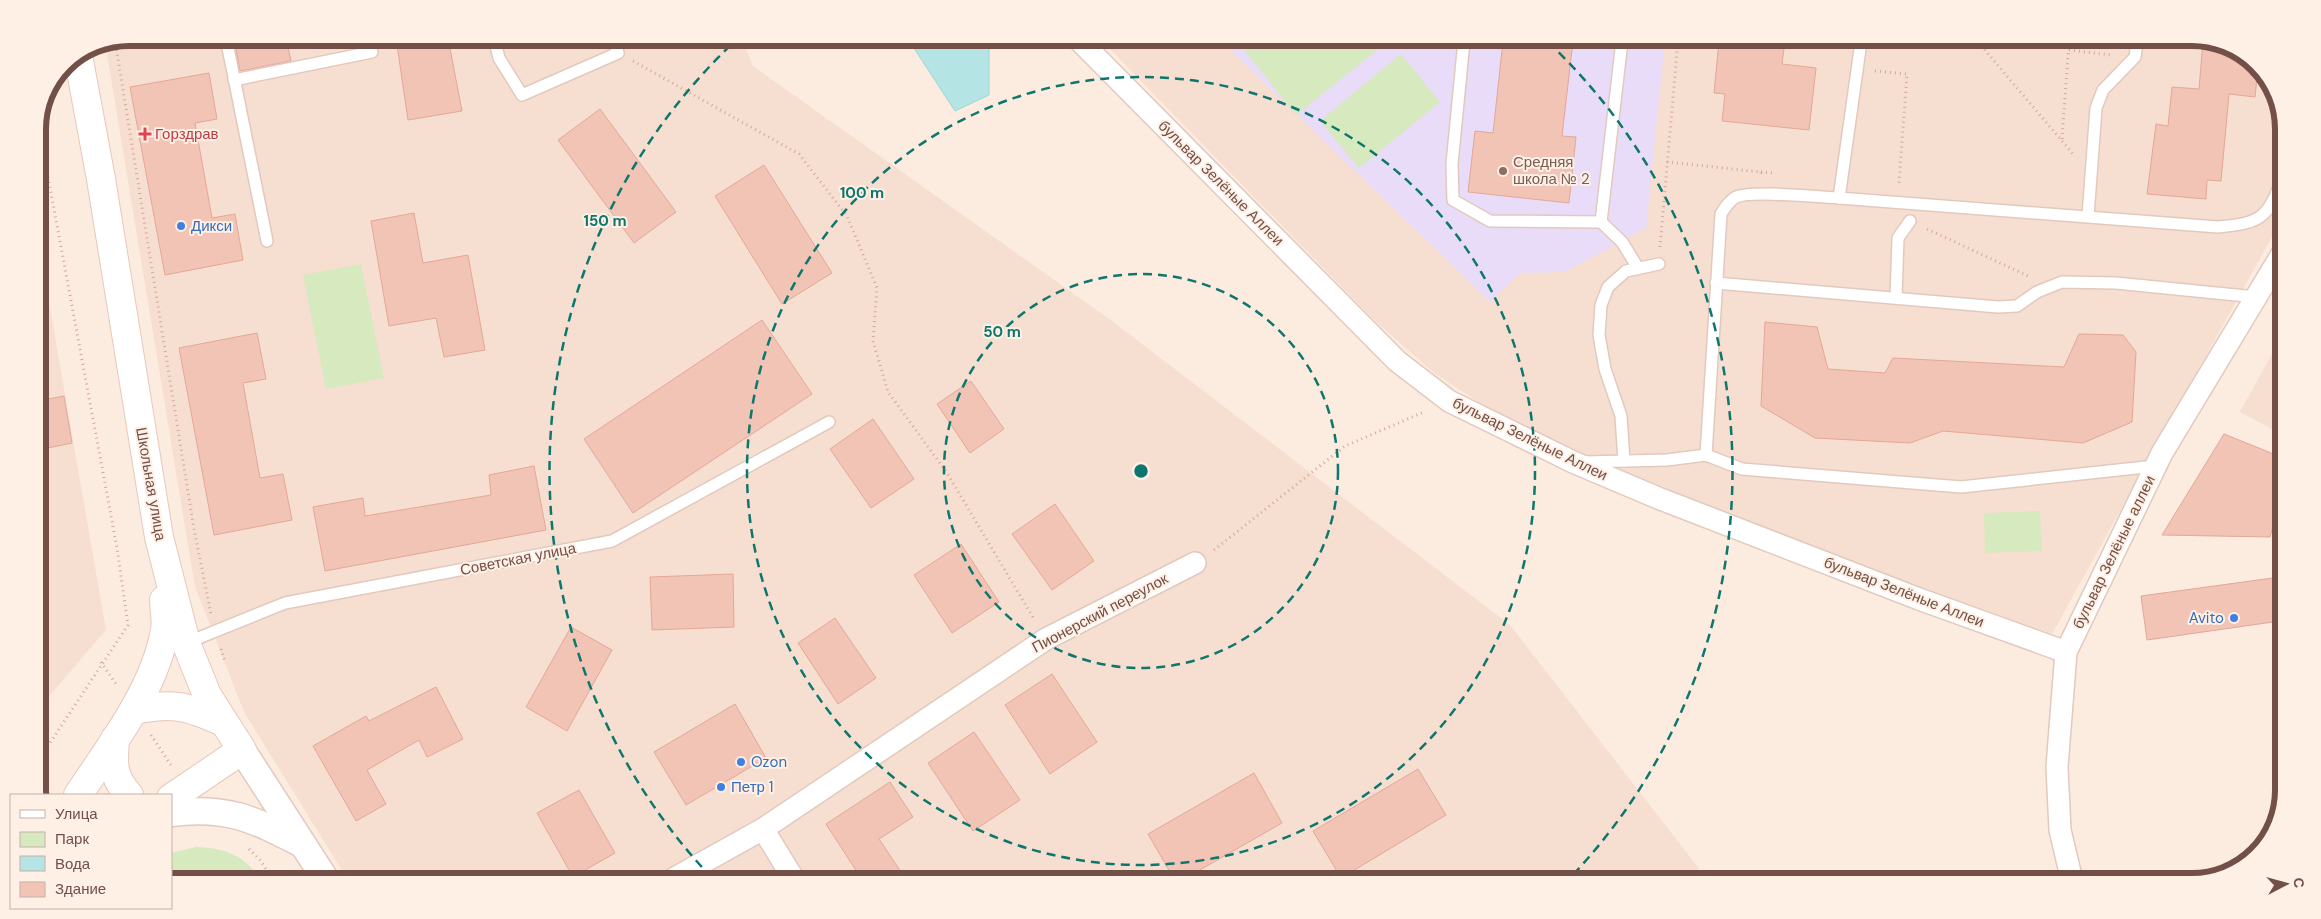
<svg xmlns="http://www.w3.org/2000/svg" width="2321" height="919" font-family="'DM Sans',sans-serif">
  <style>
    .residential { fill: #f6dfd0 }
    .education { fill: #e9dcf8 }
    .green { fill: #d7e9be }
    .water { fill: #b4e5e4; stroke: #9ad7d6 }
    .building { fill: #f1c4b6; stroke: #e4a797 }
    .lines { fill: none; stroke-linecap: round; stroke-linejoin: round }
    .service-casing { stroke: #e2c9be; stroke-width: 14 }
    .minor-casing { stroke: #e2c9be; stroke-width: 24 }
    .tertiary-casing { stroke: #e2c9be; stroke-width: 29 }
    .secondary-casing { stroke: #e7c8bb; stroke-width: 30 }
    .path { stroke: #d6a79a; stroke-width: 3; stroke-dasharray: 1 4; stroke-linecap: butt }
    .service { stroke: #fff; stroke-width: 11 }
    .minor { stroke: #fff; stroke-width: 21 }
    .tertiary { stroke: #fff; stroke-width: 26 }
    .secondary { stroke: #fff; stroke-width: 28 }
    .ring { fill: none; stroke: #0f766e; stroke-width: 2.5; stroke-dasharray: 9 6 }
    .health-dot { fill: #e0444e; stroke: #fff0e5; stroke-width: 2 }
    .education-dot { fill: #8d6e63; stroke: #fff0e5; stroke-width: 2 }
    .shop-dot { fill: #3f7fe0; stroke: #fff0e5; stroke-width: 2 }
    .labels { text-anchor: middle; stroke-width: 4; stroke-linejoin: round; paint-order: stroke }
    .health-label { font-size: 15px; fill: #be3a42; stroke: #fff0e5; text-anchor: start }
    .education-label { font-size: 15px; fill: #785e54; stroke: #fff0e5; text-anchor: start }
    .street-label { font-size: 15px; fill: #724f47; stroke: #fff0e5 }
    .shop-label { font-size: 15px; fill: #366cbe; stroke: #fff0e5; text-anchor: start }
    .rim { fill: none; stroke: #724f47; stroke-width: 6 }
    .centre { fill: #0f766e; stroke: #fff0e5; stroke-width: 2.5 }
    .ring-label { font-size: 15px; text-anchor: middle; font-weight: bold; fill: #0f766e; stroke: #fff0e5; stroke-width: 4; stroke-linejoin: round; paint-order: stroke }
  </style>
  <rect width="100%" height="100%" fill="#fcecdf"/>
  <g class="residential">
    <path d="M 129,38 L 742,39 L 753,66 L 1112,321 L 1510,625 L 1708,880 L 346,877 L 244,712 L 195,587 L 105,42 Z"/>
    <path d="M 1101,40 L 2222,42 L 2264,73 L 2283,123 L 2283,217 L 2052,634 L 1795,544 L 1656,487 L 1503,418 L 1434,373 L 1374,320 Z"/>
    <path d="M 38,239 L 106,630 L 38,709 Z"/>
    <path d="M 2282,336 L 2281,434 L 2240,412 Z"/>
  </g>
  <path class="education" d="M 1220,40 L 1665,41 L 1646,228 L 1565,272 L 1520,273 L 1490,302 Z"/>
  <g class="green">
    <path d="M 1236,40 L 1375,40 L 1381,47 L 1296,115 Z"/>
    <path d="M 1401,54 L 1440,102 L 1359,168 L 1320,121 Z"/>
    <path d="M 361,264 L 384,378 L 326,389 L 303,275 Z"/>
    <path d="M 2040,511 L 2042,551 L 1985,553 L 1984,513 Z"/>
    <path d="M 196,847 C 222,848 244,854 258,877 L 171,877 L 171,853 Z"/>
  </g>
  <path class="water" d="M 908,39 L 986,40 L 989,48 L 989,95 L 955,111 Z"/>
  <g class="building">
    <path d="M 234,38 L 286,38 L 291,61 L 240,71 Z"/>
    <path d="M 396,38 L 448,38 L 462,111 L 408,120 Z"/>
    <path d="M 1503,41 L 1573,41 L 1562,136 L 1576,137 L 1569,203 L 1468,192 L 1475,131 L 1493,133 Z"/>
    <path d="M 1719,41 L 1785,41 L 1782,64 L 1816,68 L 1809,130 L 1722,121 L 1725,94 L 1714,93 Z"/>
    <path d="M 2203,42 L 2222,42 L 2258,68 L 2255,97 L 2229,94 L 2221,181 L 2207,180 L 2206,199 L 2147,194 L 2156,124 L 2168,126 L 2172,87 L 2199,89 Z"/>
    <path d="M 209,73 L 217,119 L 195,123 L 212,218 L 235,214 L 243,260 L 165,275 L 130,87 Z"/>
    <path d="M 600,109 L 676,212 L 634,243 L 558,140 Z"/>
    <path d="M 764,165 L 832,273 L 782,304 L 715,196 Z"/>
    <path d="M 414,213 L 423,263 L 468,255 L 485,350 L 444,357 L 436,318 L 389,326 L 371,221 Z"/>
    <path d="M 762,320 L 812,394 L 633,513 L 584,439 Z"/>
    <path d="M 1765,322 L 1817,327 L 1828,369 L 1885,373 L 1893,358 L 2064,367 L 2079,334 L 2123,335 L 2136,352 L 2132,422 L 2083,443 L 1943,431 L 1910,443 L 1815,438 L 1761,406 Z"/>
    <path d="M 257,333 L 266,379 L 243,383 L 260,478 L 283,474 L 292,520 L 214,535 L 179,348 Z"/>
    <path d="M 971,381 L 1004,429 L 970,453 L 937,404 Z"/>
    <path d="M 64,396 L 72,443 L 38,450 L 38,401 Z"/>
    <path d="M 873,419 L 914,479 L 871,508 L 830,449 Z"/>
    <path d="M 2224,434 L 2281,457 L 2281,499 L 2270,537 L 2162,535 Z"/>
    <path d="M 534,466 L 546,530 L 325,571 L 313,507 L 363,498 L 365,516 L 491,495 L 489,475 Z"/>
    <path d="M 1055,504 L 1094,561 L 1052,590 L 1012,534 Z"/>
    <path d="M 961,544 L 999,602 L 952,633 L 914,575 Z"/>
    <path d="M 733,574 L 734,627 L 652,630 L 650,577 Z"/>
    <path d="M 2280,577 L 2280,621 L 2147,640 L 2141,596 Z"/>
    <path d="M 835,618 L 876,678 L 838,704 L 798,643 Z"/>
    <path d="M 571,627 L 612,650 L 567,731 L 526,707 Z"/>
    <path d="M 1052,674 L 1097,742 L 1050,774 L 1005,705 Z"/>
    <path d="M 436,687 L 463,739 L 427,757 L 419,740 L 367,770 L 386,804 L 356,821 L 313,746 L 366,716 L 369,721 Z"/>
    <path d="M 735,704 L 766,758 L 686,805 L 654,752 Z"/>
    <path d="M 974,732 L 1020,800 L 973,831 L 928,763 Z"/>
    <path d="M 1418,769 L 1446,815 L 1341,878 L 1313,831 Z"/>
    <path d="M 1254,773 L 1282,823 L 1184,879 L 1174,879 L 1148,834 Z"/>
    <path d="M 890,782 L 913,817 L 879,839 L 905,878 L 861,878 L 826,824 Z"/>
    <path d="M 579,790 L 615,853 L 573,877 L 537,813 Z"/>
  </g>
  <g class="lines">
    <defs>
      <g id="service">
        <path d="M 226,38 L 267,241"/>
        <path d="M 494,38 L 499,58 L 522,95 L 618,53 L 614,39"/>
        <path d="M 1464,41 L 1452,164 L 1453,200 L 1490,221 L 1601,222 L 1622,242 L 1638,268"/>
        <path d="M 234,80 L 372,52"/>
        <path d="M 1839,198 L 1861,42"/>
        <path d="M 2088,216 L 2096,108 L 2103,90 L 2135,57 L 2137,42"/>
        <path d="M 1601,222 L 1622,41"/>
        <path d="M 1716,283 L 1998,307 L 2017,306 L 2037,292 L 2062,282 L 2116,283 L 2256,297"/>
        <path d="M 1896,298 L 1898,238 L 1910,221"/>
        <path d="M 1706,455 L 1742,469 L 1961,487 L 2155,466"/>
        <path d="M 1624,461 L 1621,416 L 1605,369 L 1599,335 L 1601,305 L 1608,287 L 1626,271 L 1659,264"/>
        <path d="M 1585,462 L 1667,460 L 1706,455 L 1721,214 C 1725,207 1729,201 1736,197 C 1752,190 1819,197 1839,198 L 2218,227 C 2262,223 2268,218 2283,176"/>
        <path d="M 186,643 L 285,603 L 612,541 L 829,422"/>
      </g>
      <g id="minor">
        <path d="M 1079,40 L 1397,361 L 1449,401 L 1573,462 L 1658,498 L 1919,599 L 2066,652"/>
        <path d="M 763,829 L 793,878"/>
        <path d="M 675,878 L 763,829 L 1046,639 L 1195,563"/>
        <path d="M 2072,881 L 2060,830 L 2057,767 L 2066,652 L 2162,453 L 2282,254"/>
      </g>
      <g id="tertiary">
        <path d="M 242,750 L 324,877"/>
        <path d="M 171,813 C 228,806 253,819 302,844"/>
      </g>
      <g id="secondary">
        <path d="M 78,55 L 101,179 L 159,537 L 186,643 L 207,695 L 242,750 L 171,798"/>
        <path d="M 134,710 C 174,702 187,706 223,722"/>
        <path d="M 115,739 C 113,764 112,776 129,795"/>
        <path d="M 78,795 C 110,747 155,689 165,630 C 167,621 164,609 164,600"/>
      </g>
    </defs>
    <use href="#service" class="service-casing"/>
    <use href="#minor" class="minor-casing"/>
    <use href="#tertiary" class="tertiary-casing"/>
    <use href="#secondary" class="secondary-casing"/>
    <g class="path">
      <path d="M 115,40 L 194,529 L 211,614"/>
      <path d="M 1978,42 L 2073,154"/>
      <path d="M 2069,50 L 2110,55"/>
      <path d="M 633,61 L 799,154 L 847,216 L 877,288 L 873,341 L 888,392 L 947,473 L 1034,619"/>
      <path d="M 1875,71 L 1907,74 L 1899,183 L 1896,183"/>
      <path d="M 38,123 L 117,548 L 128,625 L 38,761"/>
      <path d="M 2062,139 L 2069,42"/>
      <path d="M 1667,162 L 1761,172 L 1761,174"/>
      <path d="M 1761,172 L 1773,173"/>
      <path d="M 1927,229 L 2028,276"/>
      <path d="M 1660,247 L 1678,41"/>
      <path d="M 1214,550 L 1345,446 L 1424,412"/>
      <path d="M 221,649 L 225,662"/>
      <path d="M 101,662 L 116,684"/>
      <path d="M 151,735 L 171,765"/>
      <path d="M 249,849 L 261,861 L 271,877"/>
    </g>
    <use href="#service" class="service"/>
    <use href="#minor" class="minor"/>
    <use href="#tertiary" class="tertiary"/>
    <use href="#secondary" class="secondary"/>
  </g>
  <g class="ring">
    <circle cx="1141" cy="471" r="197"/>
    <circle cx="1141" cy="471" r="394"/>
    <path d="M712 878A591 591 0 0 1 734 42M1548 42A591 591 0 0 1 1570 878"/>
  </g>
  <path class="health-dot" d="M142.5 126.5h5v5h5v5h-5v5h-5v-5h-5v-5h5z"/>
  <circle class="education-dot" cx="1503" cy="171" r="5"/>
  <g class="shop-dot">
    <circle cx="181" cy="226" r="5"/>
    <circle cx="2234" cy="618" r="5"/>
    <circle cx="741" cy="762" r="5"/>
    <circle cx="721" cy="787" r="5"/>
  </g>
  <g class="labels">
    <g class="health-label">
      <text x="155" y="139">Горздрав</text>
    </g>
    <g class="education-label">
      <text x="1513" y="167">Средняя<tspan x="1513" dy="17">школа № 2</tspan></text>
    </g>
    <g class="street-label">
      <text transform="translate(1221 183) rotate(45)" y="5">бульвар Зелёные Аллеи</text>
      <text transform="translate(1530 439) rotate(26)" y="5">бульвар Зелёные Аллеи</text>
      <text transform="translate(151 484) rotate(80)" y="5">Школьная улица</text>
      <text transform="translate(2114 552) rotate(-64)" y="5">бульвар Зелёные аллеи</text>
      <text transform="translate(518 559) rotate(-11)" y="5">Советская улица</text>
      <text transform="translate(1904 592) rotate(21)" y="5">бульвар Зелёные Аллеи</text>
      <text transform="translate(1100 613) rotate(-28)" y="5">Пионерский переулок</text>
    </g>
    <g class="shop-label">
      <text x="191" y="231">Дикси</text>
      <text x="2224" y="623" text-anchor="end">Avito</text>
      <text x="751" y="767">Ozon</text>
      <text x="731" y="792">Петр 1</text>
    </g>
  </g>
  <path d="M0 0H2321V919H0ZM129 46H2192A83 83 0 0 1 2275 129V790A83 83 0 0 1 2192 873H129A83 83 0 0 1 46 790V129A83 83 0 0 1 129 46Z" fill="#fff0e5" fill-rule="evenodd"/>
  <path class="rim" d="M129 46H2192A83 83 0 0 1 2275 129V790A83 83 0 0 1 2192 873H129A83 83 0 0 1 46 790V129A83 83 0 0 1 129 46Z"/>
  <circle cx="1141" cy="471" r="8" class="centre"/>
  <g class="ring-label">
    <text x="862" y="198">100 m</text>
    <text x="605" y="226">150 m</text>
    <text x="1002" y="337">50 m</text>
  </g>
  <rect x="10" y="794" width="162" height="115" fill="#fff0e5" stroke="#c7b0a6"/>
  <rect x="20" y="810" width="25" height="8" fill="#ffffff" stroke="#c7b0a6"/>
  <text x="55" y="819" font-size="15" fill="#724f47">Улица</text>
  <rect x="20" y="832" width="25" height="15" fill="#d7e9be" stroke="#c7b0a6"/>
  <text x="55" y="844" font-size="15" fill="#724f47">Парк</text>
  <rect x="20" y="856" width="25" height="15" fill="#b4e5e4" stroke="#c7b0a6"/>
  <text x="55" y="869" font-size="15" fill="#724f47">Вода</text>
  <rect x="20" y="882" width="25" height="15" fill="#f1c4b6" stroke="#c7b0a6"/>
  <text x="55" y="894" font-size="15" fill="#724f47">Здание</text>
  <g transform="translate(2286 884) rotate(84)" stroke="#fff0e5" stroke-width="4" paint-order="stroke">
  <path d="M0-4L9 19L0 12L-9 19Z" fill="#724f47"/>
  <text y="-8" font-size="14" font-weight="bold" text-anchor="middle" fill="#724f47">С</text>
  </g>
</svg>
